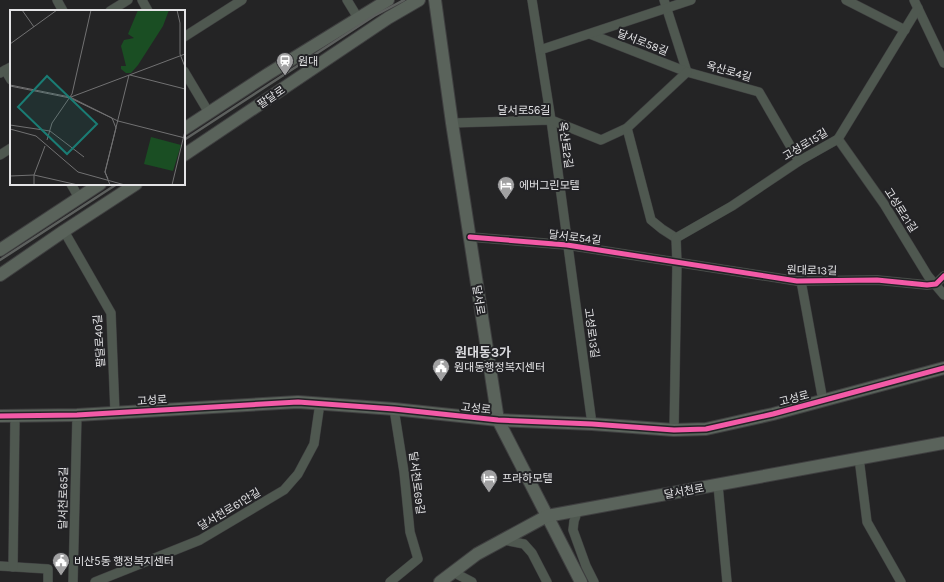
<svg xmlns="http://www.w3.org/2000/svg" width="944" height="582" font-family="Karla,'Noto Sans KR',sans-serif">
  <style>
    .lines { fill: none; stroke-linecap: round; stroke-linejoin: round }
    .street-casing { stroke: #3f3f40; stroke-width: 10 }
    .secondary-casing { stroke: #3f3f40; stroke-width: 14 }
    .street { stroke: #4f5850; stroke-width: 9 }
    .secondary { stroke: #5a635b; stroke-width: 12 }
    .rail { stroke: #5d605e; stroke-width: 2.5 }
    .cycleway-casing { stroke: #232326; stroke-width: 8 }
    .cycleway { stroke: #f35aa7; stroke-width: 5 }
    .labels { text-anchor: middle; stroke-width: 4; stroke-linejoin: round; paint-order: stroke }
    .street-label { font-size: 11px; fill: #e4e4e6; stroke: #232326 }
    .poi-label { font-size: 11px; fill: #e4e4e6; stroke: #232326; text-anchor: start }
    .quarter-label { font-size: 13px; font-weight: bold; fill: #d9d9dd; stroke: #232326 }
    .inset-road { fill: none; stroke: #717172; stroke-width: 1 }
    .view { fill: #1a7c74; fill-opacity: 0.15; stroke: #1a7c74; stroke-width: 2 }
    .inset-edge { fill: none; stroke: #e4e4e6; stroke-width: 2 }
  </style>
  <rect width="100%" height="100%" fill="#242425"/>
  <g class="lines">
    <defs>
      <g id="street">
        <path d="M 57,0 L 63,11"/>
        <path d="M 142,0 L 148,11"/>
        <path d="M 347,0 L 358,18"/>
        <path d="M 532,0 L 551,120 L 592,424"/>
        <path d="M 664,0 L 687,72"/>
        <path d="M 846,0 L 905,30"/>
        <path d="M 914,0 L 944,63"/>
        <path d="M 110,11 L 128,0"/>
        <path d="M 590,34 L 687,72 L 759,92 L 799,161"/>
        <path d="M 184,37 L 242,0"/>
        <path d="M 540,50 L 691,0"/>
        <path d="M 5,70 L 11,80"/>
        <path d="M 184,71 L 209,113"/>
        <path d="M 0,73 L 11,67"/>
        <path d="M 452,123 L 551,120 L 601,140 L 627,128 L 687,72"/>
        <path d="M 627,128 L 651,220 L 662,229 L 676,238"/>
        <path d="M 838,139 L 884,204 L 928,276 L 944,295"/>
        <path d="M 0,155 L 11,148"/>
        <path d="M 71,184 L 79,198"/>
        <path d="M 64,231 L 111,313 L 115,413"/>
        <path d="M 470,237 L 567,245 L 797,281 L 877,280 L 927,285 L 936,284 L 944,276"/>
        <path d="M 676,238 L 732,206 L 799,161 L 838,139 L 918,8"/>
        <path d="M 801,281 L 823,401"/>
        <path d="M 674,430 L 677,263 L 676,238"/>
        <path d="M 859,458 L 867,522 L 901,582"/>
        <path d="M 718,485 L 727,582"/>
        <path d="M 578,510 L 574,521 L 573,530 L 586,566 L 594,582"/>
        <path d="M 504,540 L 524,544 L 532,553 L 547,582"/>
        <path d="M 0,566 L 48,569 L 48,582"/>
        <path d="M 13,567 L 15,416"/>
        <path d="M 453,572 L 472,582"/>
        <path d="M 73,582 L 77,415"/>
        <path d="M 95,582 L 200,540 L 284,490 L 298,474 L 314,444 L 320,403"/>
        <path d="M 390,582 L 418,559 L 410,532 L 404,472 L 394,409"/>
      </g>
      <g id="secondary">
        <path d="M 435,0 L 452,123 L 498,420 L 581,582"/>
        <path d="M 184,129 L 268,74 L 388,0"/>
        <path d="M 184,155 L 388,18 L 419,0"/>
        <path d="M 0,250 L 100,184"/>
        <path d="M 0,275 L 64,231 L 136,184"/>
        <path d="M 0,416 L 77,415 L 298,402 L 394,409 L 498,420 L 592,424 L 674,430 L 706,429 L 773,414 L 944,368"/>
        <path d="M 440,582 L 477,554 L 547,516 L 944,443"/>
      </g>
    </defs>
    <use href="#street" class="street-casing"/>
    <use href="#secondary" class="secondary-casing"/>
    <use href="#street" class="street"/>
    <use href="#secondary" class="secondary"/>
    <g class="rail">
      <path d="M 184,140 L 374,16 L 404,0"/>
      <path d="M 0,260 L 117,184"/>
    </g>
    <defs>
      <g id="cycleway">
        <path d="M 470,237 L 567,245 L 797,281 L 877,280 L 927,285 L 936,284 L 944,276"/>
        <path d="M 0,416 L 77,415 L 298,402 L 394,409 L 498,420 L 592,424 L 674,430 L 706,429 L 773,414 L 944,368"/>
      </g>
    </defs>
    <use href="#cycleway" class="cycleway-casing"/>
    <use href="#cycleway" class="cycleway"/>
  </g>
  <defs>
    <symbol id="station-pin" viewBox="-11 -11 22 30"><path d="M0 17L-7.5 6A9.5 9.5 0 1 1 7.5 6Z" fill="#a1a1a2" stroke="#232326"/><path d="M-3-6H3Q5-6 5-4V2Q5 4 3 4L4.5 6H3L1.5 4h-3L-3 6H-4.5L-3 4Q-5 4-5 2V-4Q-5-6-3-6ZM-3.5-4v3h7v-3ZM-3.5 1v1.5H-2V1ZM2 1v1.5H3.5V1Z" fill="#fff"/></symbol>
    <symbol id="hotel-pin" viewBox="-11 -11 22 30"><path d="M0 17L-7.5 6A9.5 9.5 0 1 1 7.5 6Z" fill="#a1a1a2" stroke="#232326"/><path d="M-6-4.5h1.5V1H6V5H4.5V3h-9V5H-6ZM-4 0a1.8 1.8 0 1 1 3.6 0ZM.5 0V-2.5h3Q6-2.5 6 0Z" fill="#fff"/></symbol>
    <symbol id="civic-pin" viewBox="-11 -11 22 30"><path d="M0 17L-7.5 6A9.5 9.5 0 1 1 7.5 6Z" fill="#a1a1a2" stroke="#232326"/><path d="M-.6-6.5H3V-4.5H.6V-3L4-1V1h2V6H-6V1h2V-1L-.6-3ZM-1.2 2.5V6h2.4V2.5Z" fill="#fff"/></symbol>
  </defs>
  <g fill-rule="evenodd">
    <use href="#station-pin" x="275" y="51" width="20" height="27"/>
    <use href="#hotel-pin" x="496" y="175" width="20" height="27"/>
    <use href="#civic-pin" x="431" y="357" width="20" height="27"/>
    <use href="#hotel-pin" x="479" y="468" width="20" height="27"/>
    <use href="#civic-pin" x="51" y="551" width="20" height="27"/>
  </g>
  <g class="labels">
    <g class="street-label">
      <text transform="translate(643 42) rotate(21)" y="4">달서로58길</text>
      <text transform="translate(729 71) rotate(16)" y="4">옥산로4길</text>
      <text transform="translate(271 97) rotate(-34)" y="4">팔달로</text>
      <text x="524" y="114">달서로56길</text>
      <text transform="translate(805 144) rotate(-31)" y="4">고성로15길</text>
      <text transform="translate(566 145) rotate(82)" y="4">옥산로2길</text>
      <text transform="translate(901 210) rotate(57)" y="4">고성로21길</text>
      <text transform="translate(575 237) rotate(7)" y="4">달서로54길</text>
      <text transform="translate(812 270) rotate(1)" y="4">원대로13길</text>
      <text transform="translate(479 300) rotate(81)" y="4">달서로</text>
      <text transform="translate(592 333) rotate(82)" y="4">고성로13길</text>
      <text transform="translate(99 341) rotate(-94)" y="4">팔달로40길</text>
      <text transform="translate(794 398) rotate(-15)" y="4">고성로</text>
      <text transform="translate(152 400) rotate(-4)" y="4">고성로</text>
      <text transform="translate(476 408) rotate(6)" y="4">고성로</text>
      <text transform="translate(417 483) rotate(83)" y="4">달서천로69길</text>
      <text transform="translate(684 491) rotate(-10)" y="4">달서천로</text>
      <text transform="translate(63 498) rotate(-89)" y="4">달서천로65길</text>
      <text transform="translate(229 509) rotate(-31)" y="4">달서천로61안길</text>
    </g>
    <g class="poi-label">
      <text x="298" y="65">원대</text>
      <text x="519" y="189">에버그린모텔</text>
      <text x="454" y="371">원대동행정복지센터</text>
      <text x="502" y="482">프라하모텔</text>
      <text x="74" y="565">비산5동 행정복지센터</text>
    </g>
    <g class="quarter-label">
      <text x="483" y="357">원대동3가</text>
    </g>
  </g>
  <g transform="translate(10 10)">
    <rect width="175" height="175" fill="#242425"/>
    <path d="M 128,0 L 159,0 L 153,16 L 128,55 L 121,63 L 116,63 L 111,59 L 111,56 L 116,56 L 111,36 L 114,30 L 124,28 L 118,24 ZM 141,127 L 171,135 L 163,161 L 134,154 Z" fill="#1a4e23"/>
    <path class="inset-road" d="M 12,0 L 24,17M 167,0 L 170,13 L 170,44 L 175,57M 0,34 L 47,0M 120,65 L 175,79M 0,75 L 60,87 L 102,108 L 106,118 L 95,162 L 100,175M 0,76 L 60,88 L 108,111 L 175,128M 61,87 L 175,44M 0,115 L 40,121 L 74,147M 0,119 L 26,126 L 68,162 L 115,175M 37,130 L 42,113 L 62,84 L 81,0M 0,166 L 24,165 L 68,175M 98,169 L 95,162 L 119,65M 24,175 L 24,165 L 35,136M 162,175 L 175,121"/>
    <path class="view" d="M 37,66 L 87,114 L 57,144 L 8,97 Z"/>
    <rect width="175" height="175" class="inset-edge"/>
  </g>
</svg>
